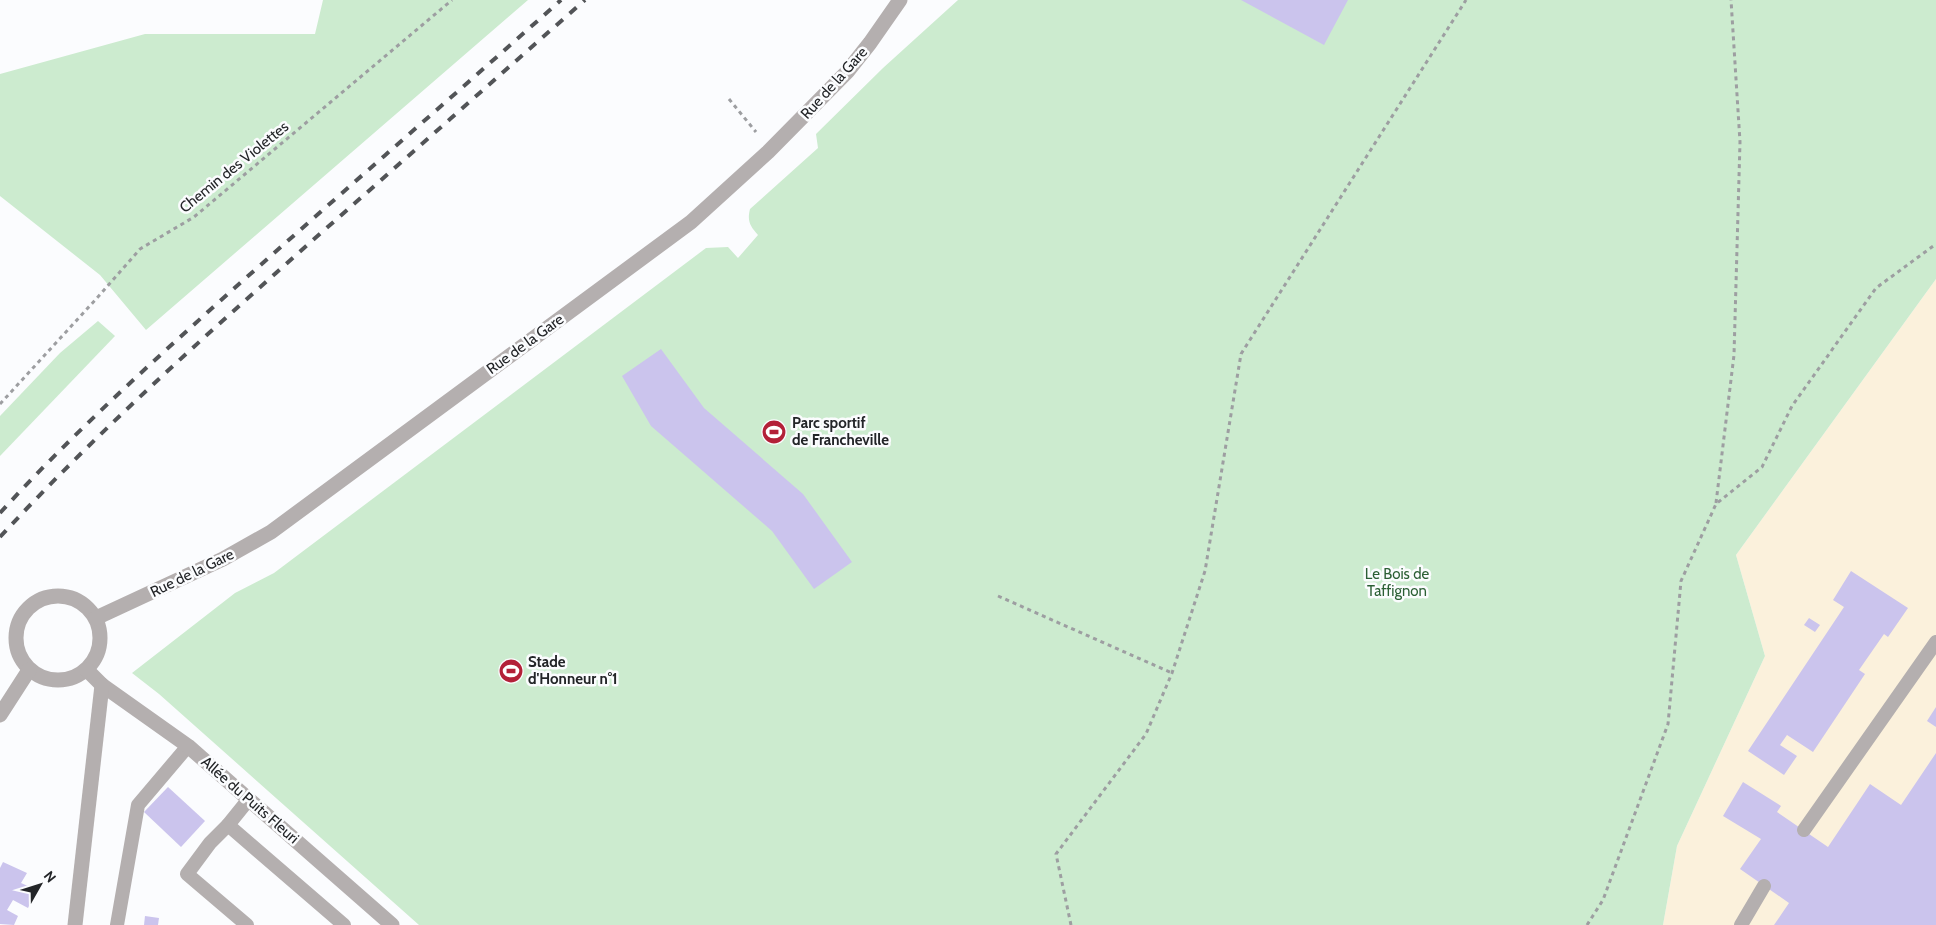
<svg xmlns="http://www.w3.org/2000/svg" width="1936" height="925" font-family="Cabin,sans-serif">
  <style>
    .industrial { fill: #fbf1dc }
    .green { fill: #ccebcf }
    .building { fill: #cbc4ed }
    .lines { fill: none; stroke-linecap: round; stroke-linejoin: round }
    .path { stroke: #9d9ea1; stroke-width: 3; stroke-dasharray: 4 4; stroke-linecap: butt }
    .service { stroke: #b4afaf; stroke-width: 14 }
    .minor { stroke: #b4afaf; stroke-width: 15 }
    .rail { stroke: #525457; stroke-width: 4; stroke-dasharray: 9 9; stroke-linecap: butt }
    .labels { text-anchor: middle; stroke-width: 5; stroke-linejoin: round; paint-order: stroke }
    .street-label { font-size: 15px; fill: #232528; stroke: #fbfcfe }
    .poi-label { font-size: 15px; font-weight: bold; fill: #232528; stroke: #fbfcfe; text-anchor: start }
    .park-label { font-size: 15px; fill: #2c5f35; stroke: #fbfcfe }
  </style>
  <rect width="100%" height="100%" fill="#fbfcfe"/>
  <path class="industrial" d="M 1936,279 L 1936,925 L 1663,925 L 1677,846 L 1765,656 L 1736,555 Z"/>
  <g class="green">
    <path d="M 323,0 L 528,0 L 146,330 L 100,275 L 0,196 L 0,74 L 145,34 L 315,34 Z"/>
    <path d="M 958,0 L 1936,0 L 1936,279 L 1736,555 L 1765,656 L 1677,846 L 1663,925 L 419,925 L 159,694 L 132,673 L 235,593 L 274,573 L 706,248 L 728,247 L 738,258 L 758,235 C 750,226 747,221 750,209 L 818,148 L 816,134 L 883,68 Z"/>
    <path d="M 98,321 L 115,336 L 0,456 L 0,416 L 60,353 Z"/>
  </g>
  <g class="building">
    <path d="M 1241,0 L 1348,0 L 1324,45 Z"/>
    <path d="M 661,349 L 704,408 L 803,494 L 852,562 L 814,589 L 772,531 L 651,426 L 622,376 Z"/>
    <path d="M 1851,571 L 1908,608 L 1888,637 L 1884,634 L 1859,670 L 1865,674 L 1813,752 L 1787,735 L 1780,745 L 1797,756 L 1784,775 L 1748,751 L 1844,607 L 1833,600 Z"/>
    <path d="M 1809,618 L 1820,625 L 1815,632 L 1804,625 Z"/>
    <path d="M 1936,707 L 1936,727 L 1927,721 Z"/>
    <path d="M 1936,753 L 1936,925 L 1774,925 L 1789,903 L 1740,869 L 1761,839 L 1723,816 L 1743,782 L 1781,806 L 1777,812 L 1828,847 L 1870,784 L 1901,805 Z"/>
    <path d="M 168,787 L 205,821 L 181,847 L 144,812 Z"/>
    <path d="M 3,862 L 27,873 L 21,883 L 37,890 L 28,908 L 13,900 L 7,910 L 18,916 L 14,925 L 0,924 L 0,868 Z"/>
    <path d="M 145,916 L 159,918 L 158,925 L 144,925 Z"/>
  </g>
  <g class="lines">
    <g class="path">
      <path d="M 729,99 L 756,132"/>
      <path d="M 0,404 L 97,298 L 140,249 L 194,217 L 452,0"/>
      <path d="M 1716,503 L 1734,355 L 1740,142 L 1731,0"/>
      <path d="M 998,596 L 1172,673"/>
      <path d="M 1071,925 L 1056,854 L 1146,734 L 1172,673 L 1205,571 L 1241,354 L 1466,0"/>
      <path d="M 1587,925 L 1603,900 L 1668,724 L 1681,581 L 1716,504 L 1762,467 L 1792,406 L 1876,288 L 1936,244"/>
    </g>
    <g class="service">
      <path d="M 249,799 L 228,825 L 344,925"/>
      <path d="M 228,825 L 210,843 L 187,874 L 247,925"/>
      <path d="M 1804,830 L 1936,642"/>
      <path d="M 117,925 L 138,805 L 188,746"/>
      <path d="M 1741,925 L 1764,886"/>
    </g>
    <g class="minor">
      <circle cx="58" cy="638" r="42"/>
      <path d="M 96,618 L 223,559 L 271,532 L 691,222 L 768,152 L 847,72 L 870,43 L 900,0"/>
      <path d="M 87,670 L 102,685 L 188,746 L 392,925"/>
      <path d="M 0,715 L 29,670"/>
      <path d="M 75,925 L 102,685"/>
    </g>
    <g class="rail">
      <path d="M 0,513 C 71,435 150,364 229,293 C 339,195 451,98 561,0"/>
      <path d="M 0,537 C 98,431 205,336 313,240 C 404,160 494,80 585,0"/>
    </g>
  </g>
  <defs>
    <symbol id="stadium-disc" viewBox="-11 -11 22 22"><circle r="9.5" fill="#b32038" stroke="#fbfcfe"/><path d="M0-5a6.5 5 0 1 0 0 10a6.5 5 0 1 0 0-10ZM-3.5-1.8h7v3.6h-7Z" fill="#fff"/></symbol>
  </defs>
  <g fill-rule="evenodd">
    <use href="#stadium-disc" x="760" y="418" width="28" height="28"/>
    <use href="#stadium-disc" x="497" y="657" width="28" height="28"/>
  </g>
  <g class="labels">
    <g class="street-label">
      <text transform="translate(834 83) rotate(-48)" y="5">Rue de la Gare</text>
      <text transform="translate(234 167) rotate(-39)" y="5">Chemin des Violettes</text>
      <text transform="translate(525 344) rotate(-36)" y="5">Rue de la Gare</text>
      <text transform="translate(192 573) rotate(-26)" y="5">Rue de la Gare</text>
      <text transform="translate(250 800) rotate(41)" y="5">Allée du Puits Fleuri</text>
    </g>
    <g class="poi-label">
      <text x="792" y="428">Parc sportif<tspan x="792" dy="17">de Francheville</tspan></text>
      <text x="528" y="667">Stade<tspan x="528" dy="17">d'Honneur n°1</tspan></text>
    </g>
    <g class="park-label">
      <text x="1397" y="579">Le Bois de<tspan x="1397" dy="17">Taffignon</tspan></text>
    </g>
  </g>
  <g transform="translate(40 885) rotate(51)" stroke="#fbfcfe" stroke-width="4" paint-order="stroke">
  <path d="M0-4L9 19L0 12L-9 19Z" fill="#232528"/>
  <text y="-8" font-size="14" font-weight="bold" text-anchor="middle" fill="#232528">N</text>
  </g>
</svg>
